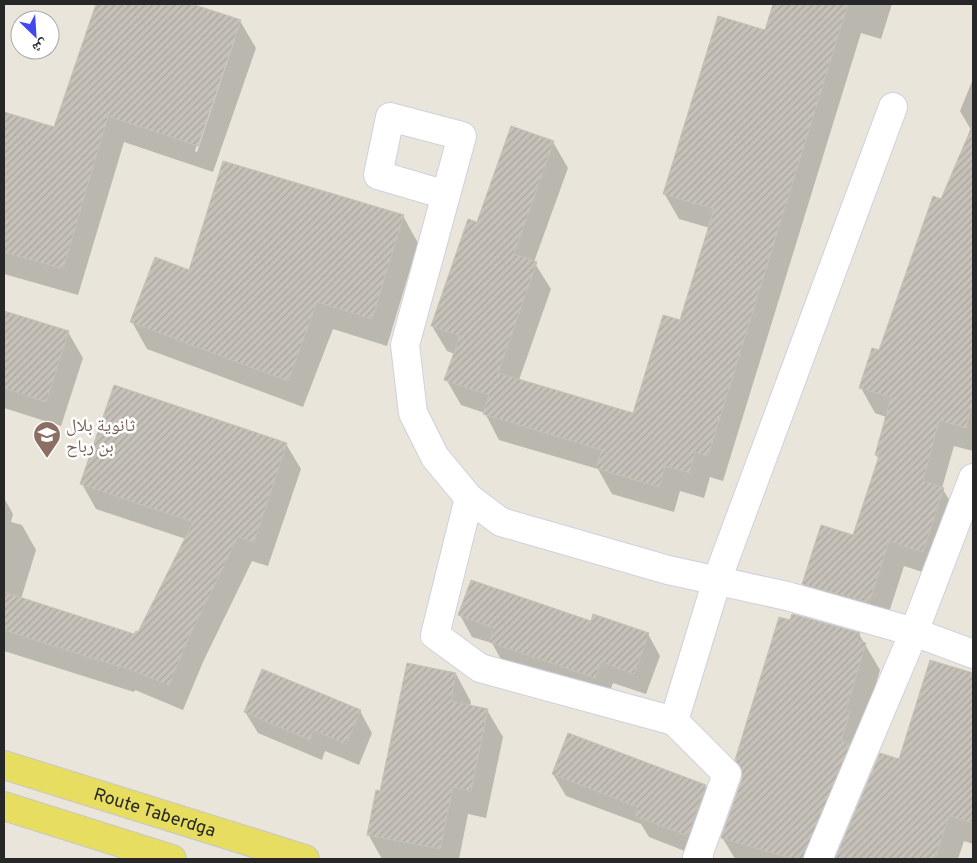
<svg xmlns="http://www.w3.org/2000/svg" width="977" height="863" font-family="Overpass,'Noto Naskh Arabic',sans-serif">
  <style>
    .shadow { fill: #0003; fill-rule: evenodd }
    .building { fill: url(#building-hatch); stroke: #c4c1b4 }
    .lines { fill: none; stroke-linecap: round; stroke-linejoin: round }
    .minor-casing { stroke: #cfd0e0; stroke-width: 30 }
    .major-casing { stroke: #c7c7c7; stroke-width: 30 }
    .minor { stroke: #fff; stroke-width: 28 }
    .major { stroke: #e7dd61; stroke-width: 28 }
    .labels { text-anchor: middle; stroke-width: 5; stroke-linejoin: round; paint-order: stroke }
    .education-label { font-size: 18px; fill: #785e54; stroke: #fff; text-anchor: start }
    .street-label { font-size: 18px; fill: #272727; stroke: #fff }
  </style>
  <defs>
    <pattern id="building-hatch" width="6" height="6" patternUnits="userSpaceOnUse" patternTransform="scale(1.25)"><rect width="6" height="6" fill="#c5c1b9"/><path d="M-1 1l2-2M0 6l6-6M5 7l2-2" fill="none" stroke="#a9a69f"/></pattern>
  </defs>
  <rect width="100%" height="100%" fill="#e9e5da"/>
  <g class="shadow">
    <path d="M 97,4 L 188,4 L 240,21 L 256,48 L 213,172 L 124,142 L 78,295 L 4,274 L 4,113 L 55,128 ZM 233,39 L 235,39 L 197,152 L 195,151 Z"/>
    <path d="M 775,4 L 892,4 L 881,39 L 861,33 L 723,481 L 710,477 L 704,498 L 680,491 L 674,512 L 612,494 L 598,469 L 499,440 L 485,413 L 461,405 L 446,379 L 455,354 L 447,351 L 432,326 L 478,224 L 553,142 L 568,168 L 534,262 L 551,289 L 519,380 L 634,414 L 681,322 L 710,228 L 679,219 L 664,193 L 766,32 Z"/>
    <path d="M 973,79 L 973,451 L 954,446 L 942,488 L 958,514 L 938,577 L 904,566 L 884,628 L 818,610 L 803,584 L 854,537 L 879,460 L 876,455 L 886,417 L 875,413 L 861,388 L 880,352 L 971,130 L 960,111 Z"/>
    <path d="M 403,216 L 418,243 L 387,346 L 333,329 L 303,407 L 147,349 L 132,322 L 190,272 Z"/>
    <path d="M 4,312 L 68,332 L 83,358 L 61,426 L 4,408 Z"/>
    <path d="M 286,444 L 301,469 L 268,566 L 252,561 L 203,662 L 183,710 L 135,690 L 134,692 L 4,651 L 4,498 L 13,514 L 11,522 L 22,525 L 36,550 L 21,599 L 135,636 L 139,634 L 186,539 L 96,509 L 82,484 Z"/>
    <path d="M 460,615 L 591,623 L 648,634 L 660,656 L 646,694 L 613,683 L 607,699 L 503,663 L 492,643 L 472,637 Z"/>
    <path d="M 859,634 L 880,670 L 826,859 L 735,859 L 722,837 Z"/>
    <path d="M 931,662 L 973,675 L 973,844 L 964,841 L 958,859 L 836,859 L 880,755 L 900,761 Z"/>
    <path d="M 456,674 L 471,702 L 470,706 L 487,710 L 503,737 L 486,818 L 468,814 L 459,859 L 382,859 L 368,834 L 381,793 Z"/>
    <path d="M 360,711 L 372,733 L 359,765 L 325,751 L 322,760 L 258,733 L 245,712 Z"/>
    <path d="M 553,774 L 705,786 L 718,808 L 700,857 L 649,837 L 641,824 L 566,796 Z"/>
  </g>
  <g class="building">
    <path d="M 96,4 L 192,4 L 241,20 L 198,146 L 108,116 L 63,269 L 4,252 L 4,112 L 54,127 Z"/>
    <path d="M 773,4 L 848,4 L 708,456 L 695,452 L 689,473 L 665,466 L 659,487 L 596,468 L 602,450 L 483,414 L 489,395 L 444,380 L 460,336 L 431,326 L 468,219 L 477,222 L 511,126 L 554,141 L 514,254 L 537,262 L 498,373 L 633,413 L 663,315 L 680,320 L 714,209 L 663,194 L 718,16 L 765,30 Z"/>
    <path d="M 973,124 L 973,401 L 966,428 L 939,420 L 923,481 L 944,488 L 923,552 L 889,541 L 869,603 L 802,584 L 821,525 L 853,535 L 879,456 L 875,455 L 891,397 L 859,388 L 872,348 L 879,350 L 933,196 L 941,199 Z"/>
    <path d="M 223,161 L 404,215 L 372,319 L 317,302 L 288,381 L 130,322 L 155,257 L 189,270 Z"/>
    <path d="M 4,311 L 69,331 L 46,402 L 4,388 Z"/>
    <path d="M 114,385 L 287,443 L 254,542 L 238,537 L 189,637 L 169,685 L 120,666 L 120,667 L 4,630 L 4,592 L 134,634 L 136,631 L 138,632 L 193,522 L 80,484 Z"/>
    <path d="M 471,580 L 591,621 L 593,614 L 649,633 L 634,674 L 601,662 L 595,678 L 489,642 L 494,628 L 458,615 Z"/>
    <path d="M 792,614 L 860,633 L 857,640 L 866,643 L 846,710 L 850,712 L 841,741 L 850,744 L 803,859 L 793,859 L 721,838 L 742,779 L 742,770 L 735,760 L 779,617 L 790,620 Z"/>
    <path d="M 930,660 L 973,673 L 973,823 L 949,816 L 935,859 L 835,859 L 880,753 L 899,759 Z"/>
    <path d="M 407,663 L 456,673 L 451,701 L 488,709 L 471,791 L 453,787 L 440,849 L 367,835 L 376,790 L 380,791 Z"/>
    <path d="M 262,669 L 361,710 L 346,744 L 313,730 L 310,740 L 244,712 Z"/>
    <path d="M 568,733 L 706,785 L 688,836 L 635,816 L 638,807 L 552,774 Z"/>
  </g>
  <g class="lines">
    <defs>
      <g id="minor">
        <path d="M 446,195 L 378,175 L 390,117 L 462,136 L 405,345 L 413,413 L 435,457 L 469,498 L 501,522 L 668,570 L 787,596 L 914,632 L 973,654"/>
        <path d="M 469,498 L 435,635 L 480,668 L 674,721 L 717,580 L 893,107"/>
        <path d="M 674,721 L 727,774 L 697,858 L 699,859"/>
        <path d="M 818,859 L 914,632 L 973,478"/>
      </g>
      <g id="major">
        <path id="s1" d="M 4,765 L 305,859"/>
        <path d="M 4,806 L 172,859"/>
      </g>
    </defs>
    <use href="#minor" class="minor-casing"/>
    <use href="#major" class="major-casing"/>
    <use href="#minor" class="minor"/>
    <use href="#major" class="major"/>
  </g>
  <defs>
    <symbol id="school-pin" viewBox="-11 -11 22 30"><path d="M0 17L-7.5 6A9.5 9.5 0 1 1 7.5 6Z" fill="#8d6e63" stroke="#fff"/><path d="M0-5L7-2L0 1L-7-2ZM-4 1L0 2.5L4 1V4Q0 6-4 4Z" fill="#fff"/></symbol>
  </defs>
  <g fill-rule="evenodd">
    <use href="#school-pin" x="31" y="419" width="32" height="43"/>
  </g>
  <g class="labels">
    <g class="education-label">
      <text x="66" y="431">ثانوية بلال<tspan x="66" dy="21">بن رباح</tspan></text>
    </g>
    <g class="street-label">
      <text dy="6" stroke="none"><textPath href="#s1" startOffset="158">Route Taberdga</textPath></text>
    </g>
  </g>
  <rect width="977" height="863" fill="none" stroke="#272727" stroke-width="10"/>
  <g transform="translate(35 35) rotate(155)"><circle r="24" fill="#ffffff" stroke="#a9a9a9"/>
  <path d="M0-4L9 19L0 12L-9 19Z" fill="#4247ee"/>
  <text y="-8" font-size="14" font-weight="bold" text-anchor="middle" fill="#272727">ش</text>
  </g>
</svg>
